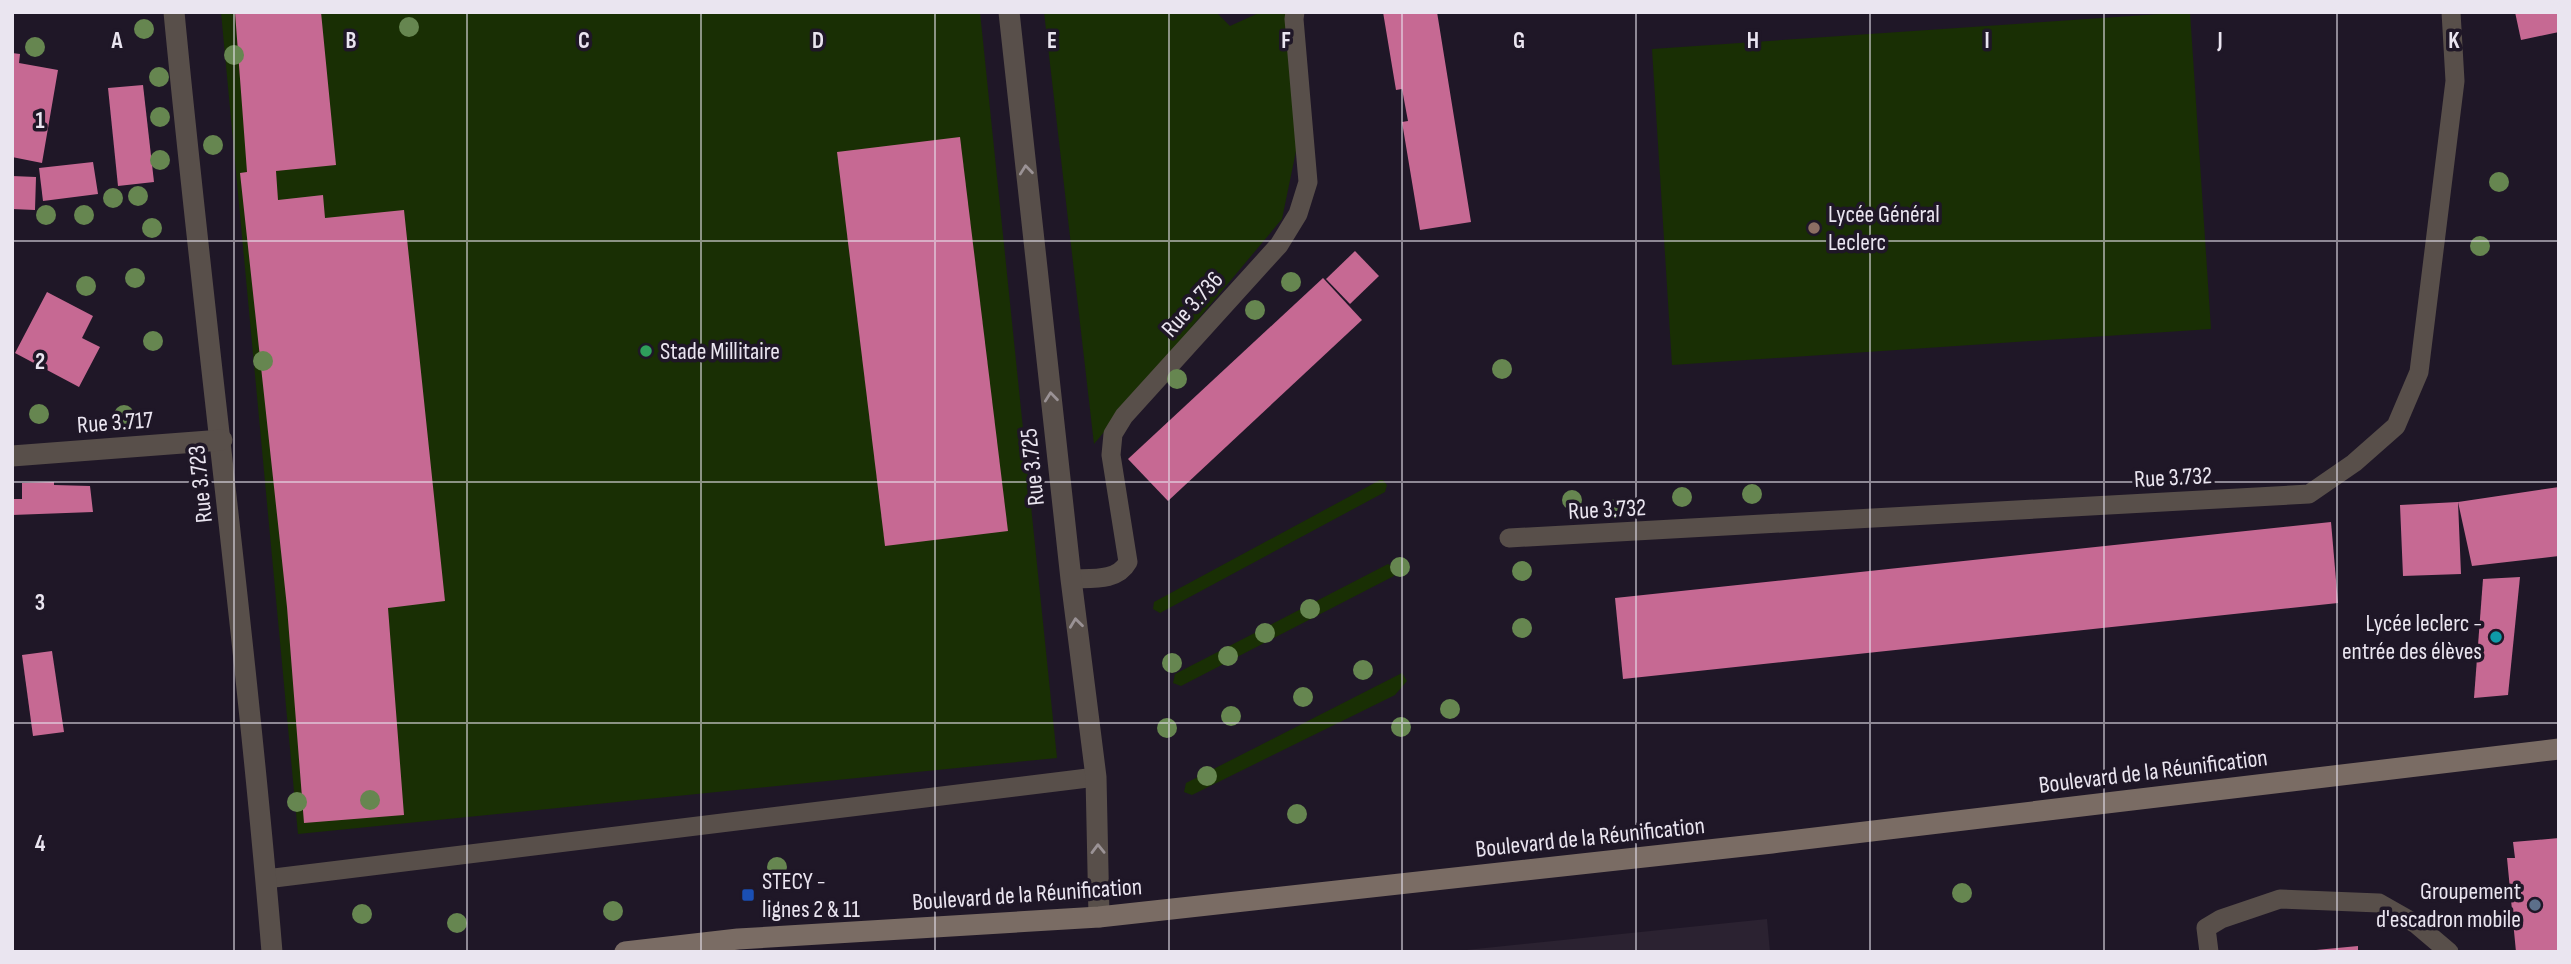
<svg xmlns="http://www.w3.org/2000/svg" width="2571" height="964" font-family="'Sofia Sans Condensed',sans-serif">
  <style>
    .commercial { fill: #2b2231 }
    .green { fill: #192f04 }
    .building { fill: #c66993 }
    .lines { fill: none; stroke-linecap: round; stroke-linejoin: round }
    .service { stroke: #584f4a; stroke-width: 19 }
    .minor { stroke: #584f4a; stroke-width: 21 }
    .tertiary { stroke: #584f4a; stroke-width: 21 }
    .secondary { stroke: #7a6c64; stroke-width: 21 }
    .tree { fill: #668650 }
    .oneway { stroke: #9a9295 }
    .grid { fill: none; stroke: #eae5f0; stroke-width: 2; stroke-opacity: 0.55 }
    .education-dot { fill: #8d6e63; stroke: #1f1727; stroke-width: 2.5 }
    .leisure-dot { fill: #2e9e5b; stroke: #1f1727; stroke-width: 2.5 }
    .culture-dot { fill: #0f9aa8; stroke: #1f1727; stroke-width: 2.5 }
    .transit-dot { fill: #1a4fb4; stroke: #1f1727; stroke-width: 2.5 }
    .service-dot { fill: #5c6f8a; stroke: #1f1727; stroke-width: 2.5 }
    .labels { text-anchor: middle; stroke-width: 7; stroke-linejoin: round; paint-order: stroke }
    .poi-label { font-size: 24px; fill: #eae5f0; stroke: #1f1727; text-anchor: start }
    .street-label { font-size: 24px; fill: #eae5f0; stroke: #1f1727 }
    .grid-label { font-size: 23px; text-anchor: middle; font-weight: bold; fill: #eae5f0; stroke: #1f1727; stroke-width: 7; stroke-linejoin: round; paint-order: stroke }
  </style>
  <rect width="100%" height="100%" fill="#1f1727"/>
  <path class="commercial" d="M 1767,919 L 1770,952 L 1447,952 Z"/>
  <g class="green">
    <path d="M 221,12 L 980,12 L 1057,758 L 298,834 Z"/>
    <path d="M 1044,12 L 1216,12 L 1230,26 L 1261,12 L 1286,12 L 1302,122 L 1282,219 L 1094,444 Z"/>
    <path d="M 2190,12 L 2211,329 L 1672,365 L 1652,49 Z"/>
    <path d="M 1380,480 L 1383,480 L 1387,485 L 1385,492 L 1160,613 L 1153,609 L 1154,602 Z"/>
    <path d="M 1388,564 L 1395,568 L 1394,576 L 1181,686 L 1173,683 L 1175,674 Z"/>
    <path d="M 1402,673 L 1407,681 L 1395,695 L 1192,795 L 1184,792 L 1186,783 Z"/>
  </g>
  <g class="building">
    <path d="M 235,12 L 321,12 L 336,165 L 276,171 L 278,200 L 323,195 L 325,218 L 404,210 L 445,601 L 388,608 L 404,815 L 304,823 L 287,607 L 240,173 L 247,172 Z"/>
    <path d="M 1383,12 L 1437,12 L 1471,222 L 1420,230 L 1402,122 L 1408,121 L 1402,89 L 1396,90 Z"/>
    <path d="M 2515,12 L 2559,12 L 2559,32 L 2521,40 Z"/>
    <path d="M 12,53 L 20,54 L 19,63 L 58,70 L 42,163 L 12,157 Z"/>
    <path d="M 143,85 L 154,182 L 118,186 L 108,88 Z"/>
    <path d="M 960,137 L 1008,531 L 885,546 L 837,152 Z"/>
    <path d="M 93,162 L 98,194 L 43,201 L 39,168 Z"/>
    <path d="M 12,176 L 36,177 L 35,210 L 12,209 Z"/>
    <path d="M 1355,251 L 1379,276 L 1350,304 L 1326,279 Z"/>
    <path d="M 1323,278 L 1362,320 L 1168,501 L 1128,459 Z"/>
    <path d="M 47,292 L 93,316 L 82,338 L 100,347 L 79,387 L 15,353 Z"/>
    <path d="M 54,482 L 54,485 L 90,486 L 93,512 L 12,515 L 12,499 L 22,499 L 22,483 Z"/>
    <path d="M 2559,487 L 2559,556 L 2472,566 L 2458,502 L 2461,574 L 2403,576 L 2400,505 L 2458,502 Z"/>
    <path d="M 2331,522 L 2338,603 L 1623,679 L 1615,598 Z"/>
    <path d="M 2520,577 L 2508,695 L 2474,698 L 2483,579 Z"/>
    <path d="M 52,651 L 64,732 L 33,736 L 22,655 Z"/>
    <path d="M 2559,838 L 2559,952 L 2516,952 L 2507,858 L 2515,858 L 2513,842 Z"/>
    <path d="M 2358,946 L 2358,952 L 2316,952 L 2316,950 Z"/>
  </g>
  <g class="lines">
    <g class="service">
      <path d="M 1509,538 L 2309,494 L 2354,463 L 2396,426 L 2419,372 L 2455,81 L 2451,12"/>
      <path d="M 1071,579 C 1091,578 1117,582 1128,562 L 1111,455 L 1113,434 L 1124,416 L 1279,245 L 1298,214 L 1308,182 L 1294,19 L 1295,12"/>
      <path d="M 266,879 L 1096,777"/>
      <path d="M 2209,952 L 2206,928 L 2221,919 L 2280,899 L 2379,903 L 2416,924 L 2449,952"/>
    </g>
    <g class="minor">
      <path d="M 174,12 C 204,326 246,638 272,952"/>
      <path d="M 12,456 L 222,440"/>
    </g>
    <path class="tertiary" d="M 1009,12 L 1071,579 L 1096,777 L 1099,917"/>
    <path class="secondary" d="M 625,952 L 738,939 L 1099,917 L 1772,843 L 2559,749"/>
  </g>
  <g class="tree">
    <circle cx="409" cy="27" r="10"/>
    <circle cx="144" cy="29" r="10"/>
    <circle cx="35" cy="47" r="10"/>
    <circle cx="234" cy="55" r="10"/>
    <circle cx="159" cy="77" r="10"/>
    <circle cx="160" cy="117" r="10"/>
    <circle cx="213" cy="145" r="10"/>
    <circle cx="160" cy="160" r="10"/>
    <circle cx="2499" cy="182" r="10"/>
    <circle cx="138" cy="196" r="10"/>
    <circle cx="113" cy="198" r="10"/>
    <circle cx="46" cy="215" r="10"/>
    <circle cx="84" cy="215" r="10"/>
    <circle cx="152" cy="228" r="10"/>
    <circle cx="2480" cy="246" r="10"/>
    <circle cx="135" cy="278" r="10"/>
    <circle cx="1291" cy="282" r="10"/>
    <circle cx="86" cy="286" r="10"/>
    <circle cx="1255" cy="310" r="10"/>
    <circle cx="153" cy="341" r="10"/>
    <circle cx="263" cy="361" r="10"/>
    <circle cx="1502" cy="369" r="10"/>
    <circle cx="1177" cy="379" r="10"/>
    <circle cx="39" cy="414" r="10"/>
    <circle cx="124" cy="415" r="10"/>
    <circle cx="1752" cy="494" r="10"/>
    <circle cx="1682" cy="497" r="10"/>
    <circle cx="1572" cy="500" r="10"/>
    <circle cx="1616" cy="509" r="10"/>
    <circle cx="1400" cy="567" r="10"/>
    <circle cx="1522" cy="571" r="10"/>
    <circle cx="1310" cy="609" r="10"/>
    <circle cx="1522" cy="628" r="10"/>
    <circle cx="1265" cy="633" r="10"/>
    <circle cx="1228" cy="656" r="10"/>
    <circle cx="1172" cy="663" r="10"/>
    <circle cx="1363" cy="670" r="10"/>
    <circle cx="1303" cy="697" r="10"/>
    <circle cx="1450" cy="709" r="10"/>
    <circle cx="1231" cy="716" r="10"/>
    <circle cx="1401" cy="727" r="10"/>
    <circle cx="1167" cy="728" r="10"/>
    <circle cx="1207" cy="776" r="10"/>
    <circle cx="370" cy="800" r="10"/>
    <circle cx="297" cy="802" r="10"/>
    <circle cx="1297" cy="814" r="10"/>
    <circle cx="777" cy="867" r="10"/>
    <circle cx="1962" cy="893" r="10"/>
    <circle cx="613" cy="911" r="10"/>
    <circle cx="362" cy="914" r="10"/>
    <circle cx="457" cy="923" r="10"/>
  </g>
  <defs><path id="oneway-chevron" d="M-2-3.5L2.5 0L-2 3.5" fill="none" stroke-width="1.6" stroke-linecap="round" stroke-linejoin="round" transform="scale(1.75)"/></defs>
  <g class="oneway">
    <use href="#oneway-chevron" transform="translate(1026 170) rotate(-96)"/>
    <use href="#oneway-chevron" transform="translate(1051 397) rotate(-96)"/>
    <use href="#oneway-chevron" transform="translate(1076 623) rotate(-97)"/>
    <use href="#oneway-chevron" transform="translate(1098 849) rotate(-91)"/>
  </g>
  <path class="grid" d="M 234,12 L 234,952M 467,12 L 467,952M 701,12 L 701,952M 935,12 L 935,952M 1169,12 L 1169,952M 1402,12 L 1402,952M 1636,12 L 1636,952M 1870,12 L 1870,952M 2104,12 L 2104,952M 2337,12 L 2337,952M 12,241 L 2559,241M 12,482 L 2559,482M 12,723 L 2559,723"/>
  <circle class="education-dot" cx="1814" cy="228" r="7"/>
  <circle class="leisure-dot" cx="646" cy="351" r="7"/>
  <circle class="culture-dot" cx="2496" cy="637" r="7"/>
  <rect class="transit-dot" x="741" y="888" width="14" height="14" rx="3.5"/>
  <circle class="service-dot" cx="2535" cy="905" r="7"/>
  <g class="labels">
    <g class="poi-label">
      <text x="1828" y="222">Lycée Général<tspan x="1828" dy="28">Leclerc</tspan></text>
      <text x="660" y="359">Stade Millitaire</text>
      <text x="2482" y="631" text-anchor="end">Lycée leclerc -<tspan x="2482" dy="28">entrée des élèves</tspan></text>
      <text x="762" y="889">STECY -<tspan x="762" dy="28">lignes 2 &amp; 11</tspan></text>
      <text x="2521" y="899" text-anchor="end">Groupement<tspan x="2521" dy="28">d'escadron mobile</tspan></text>
    </g>
    <g class="street-label">
      <text transform="translate(1192 304) rotate(-48)" y="8">Rue 3.736</text>
      <text transform="translate(115 422) rotate(-4)" y="8">Rue 3.717</text>
      <text transform="translate(1032 467) rotate(-96)" y="8">Rue 3.725</text>
      <text transform="translate(2173 477) rotate(-3)" y="8">Rue 3.732</text>
      <text transform="translate(200 484) rotate(-96)" y="8">Rue 3.723</text>
      <text transform="translate(1607 509) rotate(-3)" y="8">Rue 3.732</text>
      <text transform="translate(2153 771) rotate(-7)" y="8">Boulevard de la Réunification</text>
      <text transform="translate(1590 837) rotate(-6)" y="8">Boulevard de la Réunification</text>
      <text transform="translate(1027 894) rotate(-4)" y="8">Boulevard de la Réunification</text>
    </g>
  </g>
  <g class="grid-label">
    <text x="117" y="48">A</text>
    <text x="351" y="48">B</text>
    <text x="584" y="48">C</text>
    <text x="818" y="48">D</text>
    <text x="1052" y="48">E</text>
    <text x="1286" y="48">F</text>
    <text x="1519" y="48">G</text>
    <text x="1753" y="48">H</text>
    <text x="1987" y="48">I</text>
    <text x="2220" y="48">J</text>
    <text x="2454" y="48">K</text>
    <text x="40" y="128">1</text>
    <text x="40" y="369">2</text>
    <text x="40" y="610">3</text>
    <text x="40" y="851">4</text>
  </g>
  <rect width="2571" height="964" fill="none" stroke="#eae5f0" stroke-width="28"/>
</svg>
